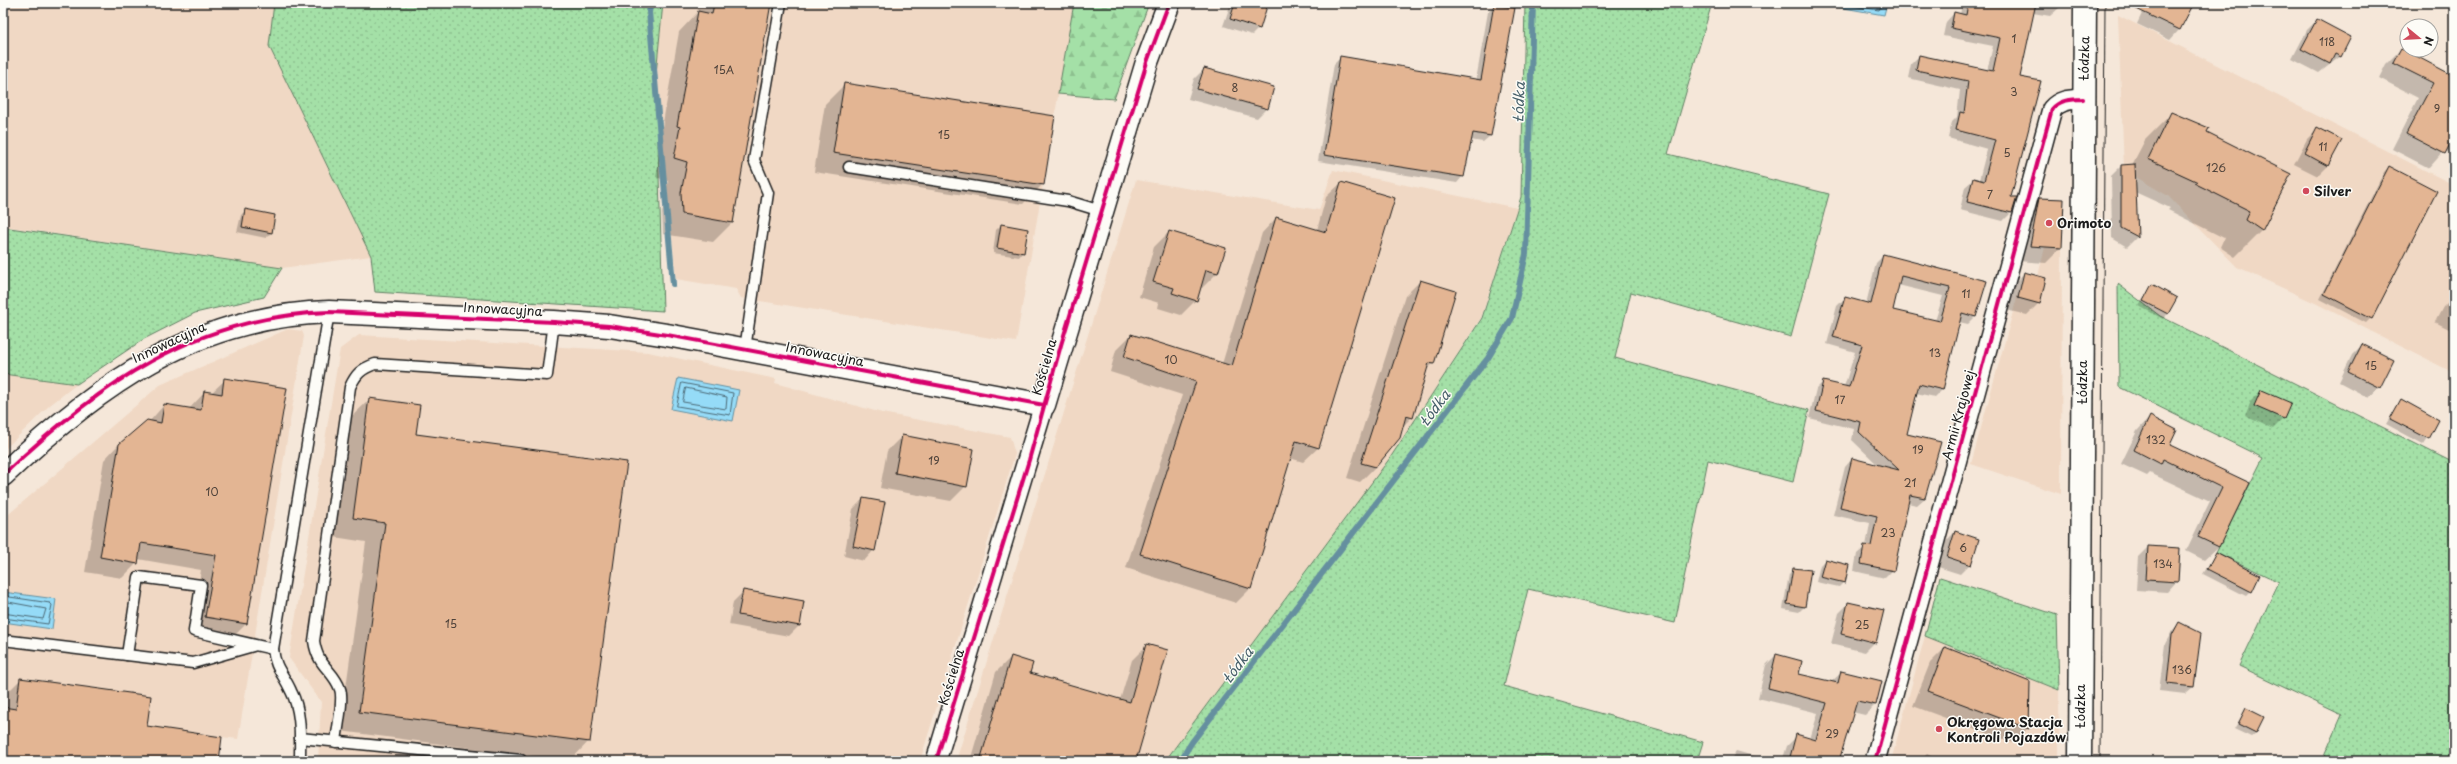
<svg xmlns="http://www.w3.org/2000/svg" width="2457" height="764" font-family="'Playpen Sans',sans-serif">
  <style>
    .built { fill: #f0d8c4 }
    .grass { fill: url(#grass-dots); stroke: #607e62 }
    .forest { fill: url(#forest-firs); stroke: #607e62 }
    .water { fill: #95dbf7; stroke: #658f9f }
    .shadow { fill: #0003; fill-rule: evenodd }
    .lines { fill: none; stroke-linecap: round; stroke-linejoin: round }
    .shore { stroke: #4c6874; stroke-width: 1 }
    .stream { stroke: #658f9f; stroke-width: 6 }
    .building { fill: #e3b593; stroke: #1c1c1c; fill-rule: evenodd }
    .service-casing { stroke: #1c1c1c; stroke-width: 13 }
    .minor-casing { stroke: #1c1c1c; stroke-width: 22 }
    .tertiary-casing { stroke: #1c1c1c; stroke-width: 25 }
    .secondary-casing { stroke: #1c1c1c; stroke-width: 25 }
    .service { stroke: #fdfcf7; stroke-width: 10 }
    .minor { stroke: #fdfcf7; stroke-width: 19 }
    .tertiary { stroke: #fdfcf7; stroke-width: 22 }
    .secondary { stroke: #fdfcf7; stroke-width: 22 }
    .tram { stroke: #1c1c1c; stroke-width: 1 }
    .cycleway-casing { stroke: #fdfcf7; stroke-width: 6 }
    .cycleway { stroke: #d6006c; stroke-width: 4 }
    .poi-dot { fill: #d1495b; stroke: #fdfcf7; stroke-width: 1.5 }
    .labels { text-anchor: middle; stroke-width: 3; stroke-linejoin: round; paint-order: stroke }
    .number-label { font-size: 11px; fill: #4e423a }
    .street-label { font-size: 13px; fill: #1c1c1c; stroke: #fdfcf7 }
    .poi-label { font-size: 13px; font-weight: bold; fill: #1c1c1c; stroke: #fdfcf7; text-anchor: start }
    .water-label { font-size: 14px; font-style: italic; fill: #465f69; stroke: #fdfcf7 }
  </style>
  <defs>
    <pattern id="grass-dots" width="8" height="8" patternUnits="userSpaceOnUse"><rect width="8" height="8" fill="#a4e0a7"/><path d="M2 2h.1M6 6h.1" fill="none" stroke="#8dc08f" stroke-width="1.8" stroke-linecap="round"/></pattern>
    <pattern id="forest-firs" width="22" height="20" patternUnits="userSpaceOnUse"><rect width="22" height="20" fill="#a4e0a7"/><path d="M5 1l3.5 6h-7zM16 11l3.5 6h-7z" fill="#8dc08f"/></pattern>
  </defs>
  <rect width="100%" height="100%" fill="#f5e7d9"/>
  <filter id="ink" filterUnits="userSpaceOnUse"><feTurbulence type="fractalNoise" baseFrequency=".025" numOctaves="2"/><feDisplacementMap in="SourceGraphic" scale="8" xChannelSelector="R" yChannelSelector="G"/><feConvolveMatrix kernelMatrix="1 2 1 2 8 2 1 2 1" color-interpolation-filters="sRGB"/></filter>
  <g filter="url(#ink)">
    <g class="built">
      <path d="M 3,3 L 274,3 L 269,46 L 371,256 L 282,268 L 3,226 Z"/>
      <path d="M 663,3 L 1074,3 L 1016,342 L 741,298 L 736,289 L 676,279 L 656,74 Z"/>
      <path d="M 2118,15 L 2454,185 L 2454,373 L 2315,303 L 2237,267 L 2168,196 L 2124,170 Z"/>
      <path d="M 1333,170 L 1517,208 L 1481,318 L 1390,458 L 1165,761 L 956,761 L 1136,180 L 1319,210 Z"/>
      <path d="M 2045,247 L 2062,248 L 2061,494 L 1971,464 L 2024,272 L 2038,276 Z"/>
      <path d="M 288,329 L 302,331 L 304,336 L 238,739 L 222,737 L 3,761 L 3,519 L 160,385 Z"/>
      <path d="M 359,335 L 648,352 L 776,379 L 775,383 L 882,413 L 1010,437 L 1015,454 L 920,761 L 318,761 L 321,702 L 289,658 L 340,349 Z"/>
      <path d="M 3,374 L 77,384 L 50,405 L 3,451 Z"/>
      <path d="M 1925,636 L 2059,690 L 2059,761 L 1891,761 Z"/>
    </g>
    <g class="grass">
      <path d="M 274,3 L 663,3 L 656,74 L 663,311 L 375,292 L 371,256 L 269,46 Z"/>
      <path d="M 1525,3 L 1712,3 L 1668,154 L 1829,194 L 1791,337 L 1631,292 L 1615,358 L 1809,410 L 1793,482 L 1708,460 L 1675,623 L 1528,589 L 1504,686 L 1703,742 L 1697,761 L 1165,761 L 1390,458 L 1482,318 L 1521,197 Z"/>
      <path d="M 3,227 L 282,268 L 264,297 L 195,313 L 144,339 L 77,384 L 3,374 Z"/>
      <path d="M 2118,284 L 2160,316 L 2454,463 L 2454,761 L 2322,761 L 2342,715 L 2239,666 L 2279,582 L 2216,552 L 2263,458 L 2119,387 Z"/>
      <path d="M 1940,577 L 2057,615 L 2059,690 L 1925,636 Z"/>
    </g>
    <path class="forest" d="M 1074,3 L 1149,3 L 1114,99 L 1058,94 Z"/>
    <g class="water">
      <path d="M 1815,3 L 1887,3 L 1884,15 Z"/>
      <path d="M 678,378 L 739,390 L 733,421 L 671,409 Z"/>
      <path d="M 3,592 L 56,599 L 52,629 L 3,622 Z"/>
    </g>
    <g class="shadow">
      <path d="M 699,3 L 770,3 L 732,223 L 713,242 L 663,234 L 662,213 L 668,181 L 656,177 L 661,146 L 659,145 L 679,32 L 697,13 Z"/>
      <path d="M 1231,3 L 1267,3 L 1259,28 L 1252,35 L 1223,26 Z"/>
      <path d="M 1962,3 L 2059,3 L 2059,8 L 2050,16 L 2033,13 L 2019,77 L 2010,198 L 2011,213 L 2003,221 L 1960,210 L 1965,187 L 1974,179 L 1979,180 L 1987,149 L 1948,138 L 1952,122 L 1957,117 L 1960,90 L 1908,78 L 1911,64 L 1919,56 L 1987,71 L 1993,46 L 1943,36 L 1946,22 L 1954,13 L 1960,15 Z"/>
      <path d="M 2147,3 L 2192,3 L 2180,29 L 2170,40 L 2137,24 Z"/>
      <path d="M 1494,5 L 1490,136 L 1483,142 L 1470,140 L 1463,176 L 1457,183 L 1318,161 L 1334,64 L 1341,57 L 1476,80 L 1488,12 Z"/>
      <path d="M 2317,20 L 2341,56 L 2319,73 L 2292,59 L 2307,30 Z"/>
      <path d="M 2401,49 L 2454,77 L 2454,146 L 2448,152 L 2445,150 L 2429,168 L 2392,149 L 2418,98 L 2379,78 L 2386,64 Z"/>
      <path d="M 1204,69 L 1267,108 L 1257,118 L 1188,99 L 1194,79 Z"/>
      <path d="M 845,84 L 1043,184 L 1023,204 L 814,172 L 825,104 Z"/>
      <path d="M 2172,113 L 2205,133 L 2262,230 L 2235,257 L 2220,247 L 2224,238 L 2168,210 L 2170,208 L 2135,192 L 2137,237 L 2127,247 L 2112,238 L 2111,176 L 2121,166 L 2132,165 L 2145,140 Z"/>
      <path d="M 2318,128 L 2341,141 L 2328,166 L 2318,176 L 2294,164 L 2307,139 Z"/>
      <path d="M 2389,167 L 2371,318 L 2366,323 L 2320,299 L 2384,172 Z"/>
      <path d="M 1341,183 L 1394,199 L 1318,448 L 1303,462 L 1290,458 L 1251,588 L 1236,603 L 1126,568 L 1182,395 L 1110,372 L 1116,350 L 1131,335 L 1222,364 L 1262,233 L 1276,218 L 1317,230 L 1326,197 Z"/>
      <path d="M 2040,199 L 2061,248 L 2046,263 L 2016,261 L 2024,214 Z"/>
      <path d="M 246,210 L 274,216 L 271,233 L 266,238 L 237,232 L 241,215 Z"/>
      <path d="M 1001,225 L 1023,252 L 1019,257 L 993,253 L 996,230 Z"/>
      <path d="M 1169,232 L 1217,273 L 1202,288 L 1200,287 L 1196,300 L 1181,315 L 1158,308 L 1159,303 L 1139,297 L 1154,247 Z"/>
      <path d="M 1884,255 L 1986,281 L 1975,317 L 1968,324 L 1959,322 L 1942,390 L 1935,397 L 1916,393 L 1906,435 L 1925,498 L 1917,505 L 1907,503 L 1893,570 L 1885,578 L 1854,571 L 1857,554 L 1866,546 L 1870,523 L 1833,515 L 1845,467 L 1852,459 L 1879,466 L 1852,440 L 1854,429 L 1809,418 L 1816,389 L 1823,382 L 1844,387 L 1855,352 L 1827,344 L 1837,306 L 1845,298 L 1866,304 L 1876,263 ZM 1898,285 L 1943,296 L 1935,321 L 1892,311 Z"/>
      <path d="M 2024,273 L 2039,303 L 2027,315 L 2006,310 L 2012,286 Z"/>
      <path d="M 1420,281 L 1433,364 L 1426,370 L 1412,417 L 1402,427 L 1375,467 L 1360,482 L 1347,478 L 1405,296 Z"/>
      <path d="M 2152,286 L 2176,298 L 2163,319 L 2139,306 Z"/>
      <path d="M 2454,296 L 2454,335 L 2449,333 L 2451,330 L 2435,322 L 2443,307 Z"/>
      <path d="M 2362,345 L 2393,361 L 2379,387 L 2369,398 L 2339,382 L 2352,355 Z"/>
      <path d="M 225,380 L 247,623 L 232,638 L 191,631 L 201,570 L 138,559 L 137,563 L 122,578 L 85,572 L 104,460 L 119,444 L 149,422 L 164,405 L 189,409 L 205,392 L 211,393 Z"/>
      <path d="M 2261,391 L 2283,419 L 2273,429 L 2245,416 L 2251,401 Z"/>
      <path d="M 370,399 L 415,435 L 589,741 L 570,761 L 340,731 L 366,542 L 334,537 L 350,418 Z"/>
      <path d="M 2401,400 L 2438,420 L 2423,444 L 2386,424 Z"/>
      <path d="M 2150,417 L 2169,445 L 2248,484 L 2218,547 L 2204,560 L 2186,551 L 2210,501 L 2150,473 L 2147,476 L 2121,464 L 2137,431 Z"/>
      <path d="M 902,436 L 966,486 L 951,501 L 880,488 L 887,451 Z"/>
      <path d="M 863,499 L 874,550 L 864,561 L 844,556 L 853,509 Z"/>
      <path d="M 1955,532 L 1970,564 L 1960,574 L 1938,567 L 1945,542 Z"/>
      <path d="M 2148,547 L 2177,581 L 2167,592 L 2136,590 L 2138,557 Z"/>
      <path d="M 2216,553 L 2251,591 L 2246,596 L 2203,574 Z"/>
      <path d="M 1825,560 L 1844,582 L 1839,587 L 1816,582 L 1820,565 Z"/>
      <path d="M 1794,569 L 1804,607 L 1799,612 L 1783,609 L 1789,574 Z"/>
      <path d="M 743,592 L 799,626 L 789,636 L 729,625 L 733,602 Z"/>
      <path d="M 1849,603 L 1875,642 L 1865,652 L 1831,644 L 1839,613 Z"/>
      <path d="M 2179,623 L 2193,687 L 2185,694 L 2159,691 L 2165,644 L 2172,631 Z"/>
      <path d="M 1147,645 L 1134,761 L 970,761 L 996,672 L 1011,657 L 1029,674 L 1120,700 L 1132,660 Z"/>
      <path d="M 1945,648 L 2028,728 L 2013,743 L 1913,706 L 1930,663 Z"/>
      <path d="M 1776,655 L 1798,674 L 1831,682 L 1841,673 L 1881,682 L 1875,705 L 1865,715 L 1852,712 L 1838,761 L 1782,761 L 1787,746 L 1797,736 L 1810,739 L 1818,713 L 1758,698 L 1766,665 Z"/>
      <path d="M 20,680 L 146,727 L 218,761 L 3,761 L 5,695 Z"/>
      <path d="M 2246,709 L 2256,733 L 2251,737 L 2234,729 Z"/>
      <path d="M 1736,751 L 1771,761 L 1730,761 Z"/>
      <path d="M 1927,754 L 1940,761 L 1920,761 Z"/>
    </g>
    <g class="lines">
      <g class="shore">
        <path d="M 1833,3 L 1879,10 L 1883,3"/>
        <path d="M 682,383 L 733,393 L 730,415 L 677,406 Z"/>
        <path d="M 686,388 L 727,397 L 726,409 L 683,402 Z"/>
        <path d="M 3,596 L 50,603 L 52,605 L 48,624 L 3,618"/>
        <path d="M 3,601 L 46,609 L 43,619 L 3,613"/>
      </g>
      <g class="stream">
        <path d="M 651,3 L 649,12 L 673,284"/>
        <path d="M 1180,761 L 1192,742 L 1488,358 L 1512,318 L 1526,254 L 1533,3"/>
      </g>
    </g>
    <g class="building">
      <path d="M 714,3 L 771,3 L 733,223 L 682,214 L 681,193 L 687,162 L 674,158 L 680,127 L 677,126 L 698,11 L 712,14 Z"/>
      <path d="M 1235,3 L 1268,3 L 1260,29 L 1230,19 Z"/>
      <path d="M 1968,3 L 2036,3 L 2020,77 L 2041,81 L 2011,197 L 2017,197 L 2012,213 L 1967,202 L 1973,178 L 1984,181 L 1995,140 L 1956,130 L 1960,112 L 1964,113 L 1968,81 L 1916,70 L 1919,55 L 1993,71 L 2000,38 L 1951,28 L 1954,12 L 1966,15 Z"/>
      <path d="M 2124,3 L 2194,3 L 2180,30 Z"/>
      <path d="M 1494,4 L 1515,8 L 1491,136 L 1473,133 L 1464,177 L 1324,155 L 1340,56 L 1481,80 Z"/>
      <path d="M 2317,19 L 2351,37 L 2341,57 L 2335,54 L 2330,64 L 2301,49 Z"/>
      <path d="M 2401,48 L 2454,76 L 2454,136 L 2445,154 L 2406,134 L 2433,83 L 2393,63 Z"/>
      <path d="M 1204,68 L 1274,87 L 1268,109 L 1197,89 Z"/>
      <path d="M 844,83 L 1055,116 L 1044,185 L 833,153 Z"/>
      <path d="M 2171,112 L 2209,128 L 2207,132 L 2291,174 L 2262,231 L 2246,220 L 2250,211 L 2194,183 L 2198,182 L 2148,159 Z"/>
      <path d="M 2317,127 L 2342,140 L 2328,166 L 2304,153 Z"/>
      <path d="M 2135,164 L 2138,237 L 2121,228 L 2121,165 Z"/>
      <path d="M 2389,166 L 2437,191 L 2372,319 L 2324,294 Z"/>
      <path d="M 1341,182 L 1395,198 L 1319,448 L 1296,441 L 1251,589 L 1140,554 L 1196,381 L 1124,357 L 1131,334 L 1232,366 L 1276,217 L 1326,232 Z"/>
      <path d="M 2039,198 L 2064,199 L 2062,248 L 2030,246 Z"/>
      <path d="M 245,209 L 275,215 L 272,233 L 242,227 Z"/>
      <path d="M 1001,224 L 1028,229 L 1024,253 L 997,248 Z"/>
      <path d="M 1169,231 L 1226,248 L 1218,273 L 1206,270 L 1197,301 L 1172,293 L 1174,288 L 1153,282 Z"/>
      <path d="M 1883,254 L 1987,281 L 1976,317 L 1962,313 L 1943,390 L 1919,384 L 1907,434 L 1941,442 L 1925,498 L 1910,495 L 1894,571 L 1861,564 L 1864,545 L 1871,546 L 1877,516 L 1840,507 L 1852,458 L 1899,470 L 1859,432 L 1861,422 L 1816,411 L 1823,381 L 1849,387 L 1862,345 L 1833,337 L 1845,297 L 1871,304 ZM 1901,276 L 1950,288 L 1940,321 L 1893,310 Z"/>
      <path d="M 2024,272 L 2046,278 L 2040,304 L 2018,298 Z"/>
      <path d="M 1420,280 L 1456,291 L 1434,364 L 1429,363 L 1413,418 L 1406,416 L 1400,438 L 1376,467 L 1361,463 Z"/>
      <path d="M 2152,284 L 2177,298 L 2168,314 L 2143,301 Z"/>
      <path d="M 2362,344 L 2394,360 L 2380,388 L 2348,372 Z"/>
      <path d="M 224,378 L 287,388 L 247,624 L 205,617 L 216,555 L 141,543 L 138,564 L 100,557 L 119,444 L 147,420 L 161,423 L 164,404 L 201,410 L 204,391 L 222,394 Z"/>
      <path d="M 2261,390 L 2291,403 L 2284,419 L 2254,406 Z"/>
      <path d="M 369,398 L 420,405 L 416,434 L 627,462 L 590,742 L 359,712 L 385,523 L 353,518 Z"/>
      <path d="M 2401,399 L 2439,420 L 2429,439 L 2390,419 Z"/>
      <path d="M 2150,416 L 2177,430 L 2170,445 L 2250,483 L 2219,547 L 2198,537 L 2222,488 L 2163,459 L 2161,464 L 2134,450 Z"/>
      <path d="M 902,435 L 974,449 L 967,487 L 895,473 Z"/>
      <path d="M 863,498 L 885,502 L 875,551 L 853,546 Z"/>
      <path d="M 1955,531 L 1979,539 L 1971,565 L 1947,557 Z"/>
      <path d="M 2148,546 L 2180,548 L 2178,582 L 2146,580 Z"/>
      <path d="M 2216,552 L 2260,575 L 2252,592 L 2207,569 Z"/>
      <path d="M 1825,559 L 1849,565 L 1845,583 L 1820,577 Z"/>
      <path d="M 1793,568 L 1811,570 L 1805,607 L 1787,604 Z"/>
      <path d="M 743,590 L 804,601 L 800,626 L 738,615 Z"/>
      <path d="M 1848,602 L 1884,610 L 1876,643 L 1841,634 Z"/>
      <path d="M 2179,622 L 2201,633 L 2194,687 L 2167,684 L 2172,635 Z"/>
      <path d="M 1146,644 L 1168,650 L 1136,761 L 980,761 L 1011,656 L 1033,663 L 1030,673 L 1130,702 Z"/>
      <path d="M 1945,647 L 2030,681 L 2029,729 L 1928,691 Z"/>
      <path d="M 1776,654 L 1802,661 L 1799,674 L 1838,683 L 1841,671 L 1882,681 L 1876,705 L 1857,701 L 1839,761 L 1789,761 L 1796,734 L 1816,740 L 1827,703 L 1768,688 Z"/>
      <path d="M 20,678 L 151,696 L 147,726 L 222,737 L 219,761 L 3,761 L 3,707 L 16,709 Z"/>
      <path d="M 2246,708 L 2264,717 L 2256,733 L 2238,724 Z"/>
    </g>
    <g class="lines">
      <defs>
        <g id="service">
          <path d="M 849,167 L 1068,201 L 1101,211"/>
          <path d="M 745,349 L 768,193 L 754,160 L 781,3"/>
          <path d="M 3,640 L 193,663 L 253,646"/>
          <path d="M 127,655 L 139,577 L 201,585 L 194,631 L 273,649"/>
          <path d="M 300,738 L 521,760"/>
          <path d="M 336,742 C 337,730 344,699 340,689 C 333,669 318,668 314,641 L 350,387 C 356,374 361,369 375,364 L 547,375 L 554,322"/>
          <path d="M 300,761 C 300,738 302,712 291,691 C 283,673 275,669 273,649 L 329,312"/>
        </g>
        <g id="minor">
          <path d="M 936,761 L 1044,405"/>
          <path d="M 1875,761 L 2052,109 C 2061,99 2071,100 2083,99"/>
        </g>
        <path id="tertiary" d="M 3,475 C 98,385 194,316 329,312 L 554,322 L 609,326 L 667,335 L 1044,405 L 1147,62 L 1169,3"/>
        <path id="secondary" d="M 2080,761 L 2085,3"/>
      </defs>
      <use href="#service" class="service-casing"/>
      <use href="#minor" class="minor-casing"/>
      <use href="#tertiary" class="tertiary-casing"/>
      <use href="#secondary" class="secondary-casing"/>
      <use href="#service" class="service"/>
      <use href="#minor" class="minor"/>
      <use href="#tertiary" class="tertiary"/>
      <use href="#secondary" class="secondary"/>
      <path class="tram" d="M 2100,761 L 2105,3"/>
      <defs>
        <g id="cycleway">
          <path d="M 3,475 C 98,385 194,316 329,312 L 554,322 L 609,326 L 667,335 L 1044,405"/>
          <path d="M 936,761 L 1029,460 L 1061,345 L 1147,62 L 1169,3"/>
          <path d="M 1875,761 L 2052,109 C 2061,99 2071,100 2083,99"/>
        </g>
      </defs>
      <use href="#cycleway" class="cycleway-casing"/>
      <use href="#cycleway" class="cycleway"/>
    </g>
  </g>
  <g class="poi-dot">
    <circle cx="2306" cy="191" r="4"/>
    <circle cx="2049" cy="223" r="4"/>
    <circle cx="1939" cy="729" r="4"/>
  </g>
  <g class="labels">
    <g class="number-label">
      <text x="2014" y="43">1</text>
      <text x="2327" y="46">118</text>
      <text x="724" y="74">15A</text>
      <text x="1235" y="92">8</text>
      <text x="2014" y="96">3</text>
      <text x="2437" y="113">9</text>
      <text x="944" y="139">15</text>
      <text x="2323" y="151">11</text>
      <text x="2007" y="157">5</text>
      <text x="2216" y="172">126</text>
      <text x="1990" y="199">7</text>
      <text x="1966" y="298">11</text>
      <text x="1935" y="357">13</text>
      <text x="1171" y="364">10</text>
      <text x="2371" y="370">15</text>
      <text x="1840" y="404">17</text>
      <text x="2156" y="444">132</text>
      <text x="1918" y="454">19</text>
      <text x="934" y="465">19</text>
      <text x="1910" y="487">21</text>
      <text x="212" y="496">10</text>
      <text x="1888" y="537">23</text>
      <text x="1963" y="552">6</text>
      <text x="2163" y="568">134</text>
      <text x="451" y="628">15</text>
      <text x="1862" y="629">25</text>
      <text x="2182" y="674">136</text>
      <text x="1832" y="738">29</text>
    </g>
    <g class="street-label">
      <text transform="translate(2084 58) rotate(-89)" y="5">Łódzka</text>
      <text transform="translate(503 309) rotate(3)" y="5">Innowacyjna</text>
      <text transform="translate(169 342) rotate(-25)" y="5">Innowacyjna</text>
      <text transform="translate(825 354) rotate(11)" y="5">Innowacyjna</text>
      <text transform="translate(1044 367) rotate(-74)" y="5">Kościelna</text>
      <text transform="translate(2082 382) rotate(-90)" y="5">Łódzka</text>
      <text transform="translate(1958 415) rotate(-75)" y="5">Armii Krajowej</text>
      <text transform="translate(951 677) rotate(-73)" y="5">Kościelna</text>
      <text transform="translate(2080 706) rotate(-90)" y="5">Łódzka</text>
    </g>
    <g class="poi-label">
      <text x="2314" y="196">Silver</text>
      <text x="2057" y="228">Orimoto</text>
      <text x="1947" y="727">Okręgowa Stacja<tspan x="1947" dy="15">Kontroli Pojazdów</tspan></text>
    </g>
    <g class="water-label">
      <text transform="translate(1519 102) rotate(-88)" y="5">Łódka</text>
      <text transform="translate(1435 408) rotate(-53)" y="5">Łódka</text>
      <text transform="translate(1238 665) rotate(-53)" y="5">Łódka</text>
    </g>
  </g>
  <rect width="2457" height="764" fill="none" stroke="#fdfcf7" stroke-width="16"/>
  <rect x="8" y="8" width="2441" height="748" fill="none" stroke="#1c1c1c" stroke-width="1.5" filter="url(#ink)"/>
  <g transform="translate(2419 38) rotate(108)"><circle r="19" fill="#fdfcf7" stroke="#a3a29f"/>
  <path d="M0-3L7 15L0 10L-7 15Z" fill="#d1495b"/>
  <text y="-6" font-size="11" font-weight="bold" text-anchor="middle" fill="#1c1c1c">N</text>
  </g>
</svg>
